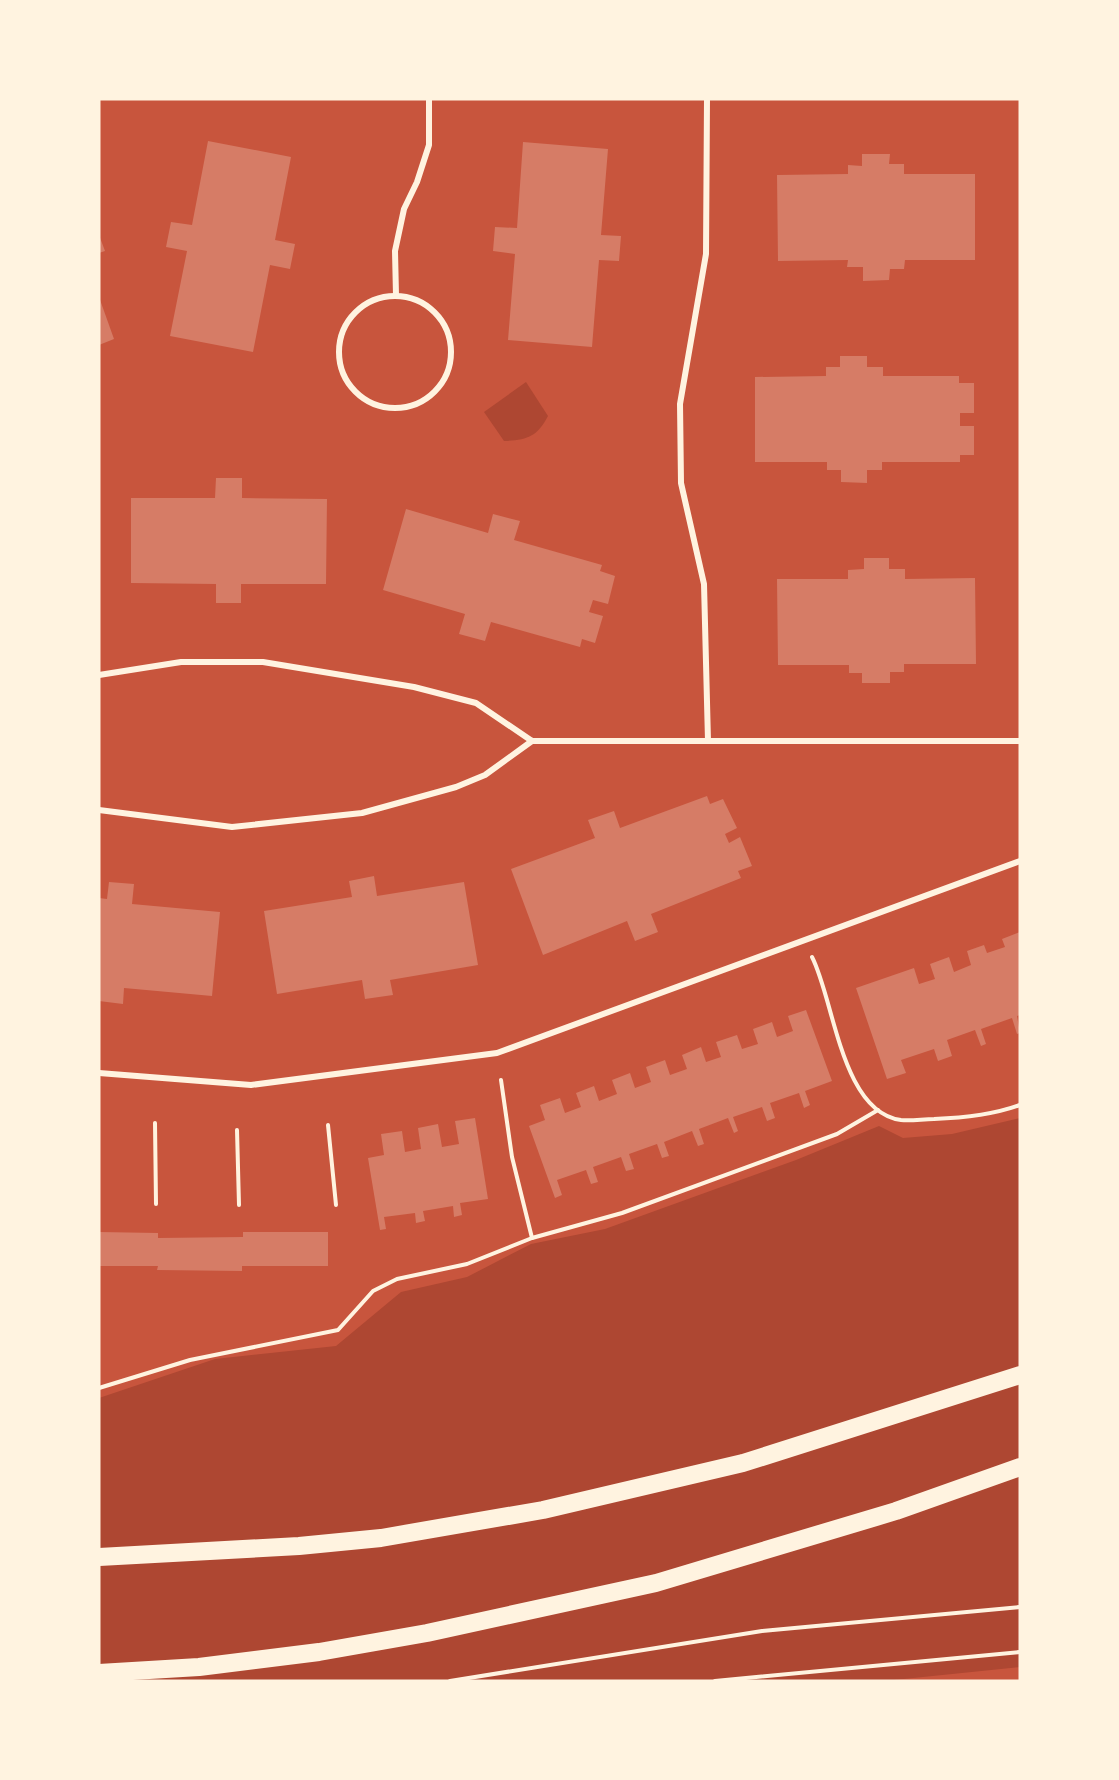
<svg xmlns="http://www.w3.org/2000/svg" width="1119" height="1780" font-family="Poppins,sans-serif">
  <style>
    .green { fill: #ae4732 }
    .building { fill: #d67c66 }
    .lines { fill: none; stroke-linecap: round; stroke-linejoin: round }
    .path { stroke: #fff3e0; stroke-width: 4 }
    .minor { stroke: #fff3e0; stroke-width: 6 }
    .motorway { stroke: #fff3e0; stroke-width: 18 }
  </style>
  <rect width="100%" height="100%" fill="#c8553d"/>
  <g class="green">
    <path d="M 526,382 L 548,416 C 537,437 527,440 504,441 L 484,412 Z"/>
    <path d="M 1020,1118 L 1020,1667 L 884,1681 L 99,1681 L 99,1398 L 215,1359 L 336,1346 L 401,1292 L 467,1277 L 531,1244 L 605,1229 L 796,1160 L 879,1126 L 903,1138 L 952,1134 Z"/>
  </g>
  <g class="building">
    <path d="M 208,141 L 291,157 L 275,240 L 295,244 L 290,269 L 270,265 L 253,352 L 170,336 L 187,251 L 166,247 L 171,222 L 192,225 Z"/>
    <path d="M 523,142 L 608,149 L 601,235 L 621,236 L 619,261 L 599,260 L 592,347 L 508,340 L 515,254 L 493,251 L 495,227 L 517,228 Z"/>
    <path d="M 862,154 L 890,154 L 889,164 L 904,164 L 904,174 L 975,174 L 975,260 L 905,260 L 904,269 L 890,269 L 889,280 L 863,281 L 863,267 L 847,267 L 848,260 L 778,261 L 777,175 L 848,174 L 848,165 L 862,166 Z"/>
    <path d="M 99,235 L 105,251 L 99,253 Z"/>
    <path d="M 99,297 L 114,339 L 99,345 Z"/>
    <path d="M 840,356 L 867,356 L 867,367 L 883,367 L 883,376 L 959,376 L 959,383 L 974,383 L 974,413 L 960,413 L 960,426 L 974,426 L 974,455 L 960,455 L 960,462 L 882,462 L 882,470 L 867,470 L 867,483 L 841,482 L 841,470 L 827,470 L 827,462 L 755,462 L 755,377 L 826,376 L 826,367 L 840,367 Z"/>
    <path d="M 216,478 L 242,478 L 242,498 L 327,499 L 326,584 L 241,584 L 241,603 L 216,603 L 216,584 L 131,583 L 131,498 L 215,498 Z"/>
    <path d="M 406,509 L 488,533 L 493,514 L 520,521 L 514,540 L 602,565 L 600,571 L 615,576 L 608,604 L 593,600 L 589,612 L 603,616 L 595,643 L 582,639 L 580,647 L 491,622 L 485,641 L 459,634 L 465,614 L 383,590 Z"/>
    <path d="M 864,558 L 889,558 L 889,569 L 905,569 L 905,579 L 975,578 L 976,664 L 904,664 L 904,672 L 890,672 L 890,683 L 862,683 L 862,673 L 849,673 L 849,665 L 778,665 L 777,579 L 848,579 L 848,570 L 864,569 Z"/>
    <path d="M 707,796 L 710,804 L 723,799 L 737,828 L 725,834 L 729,843 L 740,837 L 752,866 L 738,871 L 741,878 L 651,914 L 658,932 L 635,941 L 627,921 L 543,955 L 511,869 L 595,838 L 588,820 L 614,811 L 620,828 Z"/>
    <path d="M 374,876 L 377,896 L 464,882 L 478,965 L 390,980 L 393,995 L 365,999 L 362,980 L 277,994 L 264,911 L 352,897 L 349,881 Z"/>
    <path d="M 109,882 L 134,884 L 132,904 L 220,912 L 212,996 L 124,988 L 123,1004 L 99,1001 L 99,898 L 107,899 Z"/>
    <path d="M 1020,932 L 1020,1015 L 1017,1016 L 1020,1033 L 1017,1034 L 1012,1018 L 981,1029 L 986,1044 L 981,1046 L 975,1030 L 947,1040 L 952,1056 L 938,1061 L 934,1049 L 901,1060 L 906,1073 L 887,1079 L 856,988 L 914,968 L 919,984 L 935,979 L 930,964 L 949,957 L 954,972 L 971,965 L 967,951 L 984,945 L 987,953 L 1005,947 L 1002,939 Z"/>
    <path d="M 806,1010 L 832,1081 L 805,1091 L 810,1105 L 804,1108 L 799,1093 L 770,1103 L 775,1118 L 767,1121 L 762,1107 L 733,1117 L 738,1131 L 734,1133 L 728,1118 L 699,1129 L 704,1144 L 698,1146 L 692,1131 L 664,1142 L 669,1156 L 662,1158 L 657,1144 L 629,1154 L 634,1169 L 626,1171 L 621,1157 L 593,1167 L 598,1182 L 591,1184 L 586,1170 L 557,1180 L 562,1195 L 555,1198 L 529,1126 L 545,1120 L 540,1105 L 560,1098 L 565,1113 L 581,1107 L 576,1093 L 594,1086 L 599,1101 L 617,1094 L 612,1080 L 630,1073 L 635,1088 L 651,1082 L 646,1067 L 665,1060 L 670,1075 L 687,1069 L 682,1055 L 701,1047 L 706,1062 L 721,1057 L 716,1042 L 737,1035 L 742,1049 L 758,1044 L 753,1029 L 772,1022 L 777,1037 L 793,1031 L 788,1016 Z"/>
    <path d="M 475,1118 L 488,1199 L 460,1203 L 462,1215 L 454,1217 L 453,1206 L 423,1211 L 425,1221 L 416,1223 L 415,1213 L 384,1217 L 386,1229 L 380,1230 L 368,1158 L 384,1155 L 381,1134 L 402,1131 L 405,1152 L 421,1149 L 418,1128 L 438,1124 L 442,1147 L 459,1144 L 455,1121 Z"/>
    <path d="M 99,1232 L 158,1233 L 158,1238 L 243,1237 L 243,1232 L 328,1232 L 328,1266 L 242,1266 L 242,1271 L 157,1270 L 158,1266 L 99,1266 Z"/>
  </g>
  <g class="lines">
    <g class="path">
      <path d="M 812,957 C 834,999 841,1112 901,1120 C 912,1121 923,1119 934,1119 C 963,1118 993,1115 1020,1105"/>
      <path d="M 501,1080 L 512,1157 L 532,1238"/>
      <path d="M 155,1123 L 156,1204"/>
      <path d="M 328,1125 L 336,1205"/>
      <path d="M 237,1130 L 239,1205"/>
      <path d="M 99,1388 L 190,1360 L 338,1330 L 373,1291 L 397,1279 L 467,1264 L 532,1238 L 622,1213 L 837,1134 L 878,1110"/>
      <path d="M 450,1681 L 762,1631 L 1020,1607"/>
      <path d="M 715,1681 L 1020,1652"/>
    </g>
    <g class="minor">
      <path d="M 707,99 L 706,254 L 680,404 L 681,483 L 704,584 L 708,741"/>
      <path d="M 396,295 L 395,251 L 404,209 L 417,182 L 429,145 L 429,99"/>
      <circle cx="395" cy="352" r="56"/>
      <path d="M 99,675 L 181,662 L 263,662 L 414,687 L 476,703 L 532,741 L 1020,741"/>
      <path d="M 99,810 L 232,827 L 362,813 L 456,787 L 485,775 L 532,741"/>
      <path d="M 99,1073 L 251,1085 L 497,1053 L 1020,861"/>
    </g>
    <g class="motorway">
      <path d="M 99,1557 L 299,1546 L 381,1538 L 543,1510 L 743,1463 L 1020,1375"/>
      <path d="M 99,1673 L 199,1667 L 319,1652 L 427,1633 L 656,1583 L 896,1511 L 1020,1467"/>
    </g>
  </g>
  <rect width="1119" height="1780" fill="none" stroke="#fff3e0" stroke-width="201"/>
</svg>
